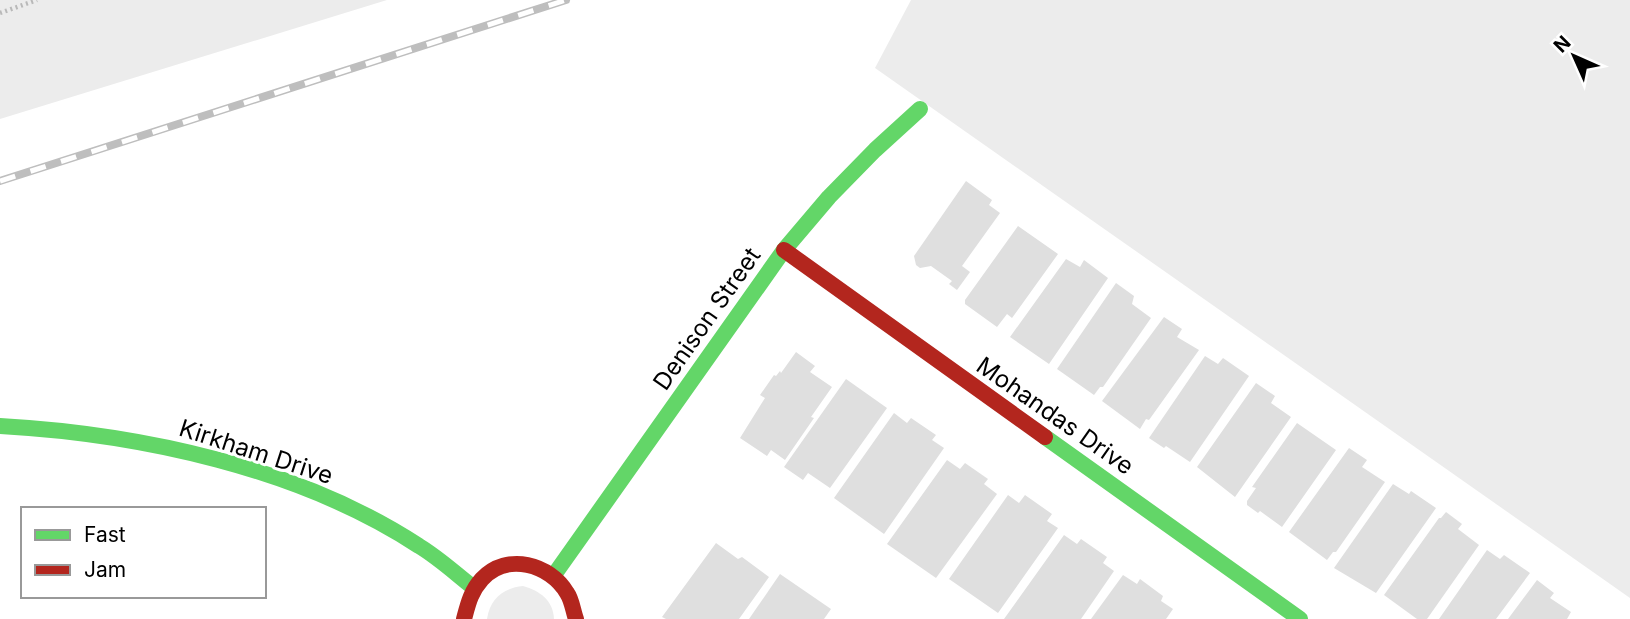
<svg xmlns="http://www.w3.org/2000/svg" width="1630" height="619" font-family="Inter,sans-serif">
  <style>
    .green { fill: #ececec }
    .building { fill: #dfdfdf }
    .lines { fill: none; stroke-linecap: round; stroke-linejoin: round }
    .path { stroke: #b9b9b9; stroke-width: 4.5; stroke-dasharray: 2 3.5; stroke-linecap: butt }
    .fast { stroke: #63d668; stroke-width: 16 }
    .jam { stroke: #b3261e; stroke-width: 16 }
    .rail-casing { stroke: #bebebe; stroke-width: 8 }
    .rail { stroke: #fff; stroke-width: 5; stroke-dasharray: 16; stroke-linecap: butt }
    .labels { text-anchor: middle; stroke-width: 6; stroke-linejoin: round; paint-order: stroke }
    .street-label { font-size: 24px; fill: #000; stroke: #fff }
  </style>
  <rect width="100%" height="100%" fill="#fff"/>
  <g class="green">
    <path d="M 0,0 L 387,0 L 0,119 Z"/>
    <path d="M 911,0 L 1630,0 L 1630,598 L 875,68 Z"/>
    <path d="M 523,586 C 540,591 553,600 554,619 L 487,619 C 490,599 503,588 523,586 Z"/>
  </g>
  <g class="building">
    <path d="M 966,181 L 992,200 L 989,205 L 1000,213 L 962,266 L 970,272 L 957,290 L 949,284 L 952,281 L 931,266 L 920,268 L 916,265 L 914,256 Z"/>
    <path d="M 1018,226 L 1058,254 L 1012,318 L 1007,314 L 997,327 L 965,304 L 965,300 Z"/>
    <path d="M 1066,259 L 1080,267 L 1084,260 L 1108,278 L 1049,364 L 1010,337 Z"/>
    <path d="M 1116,283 L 1134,296 L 1132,304 L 1151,318 L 1103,387 L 1100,387 L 1094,395 L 1057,369 Z"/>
    <path d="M 1164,317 L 1182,329 L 1177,337 L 1199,350 L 1149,420 L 1146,419 L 1140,429 L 1102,401 Z"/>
    <path d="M 796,352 L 815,366 L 810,372 L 832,387 L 811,417 L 814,418 L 785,460 L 771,450 L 767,456 L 740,438 L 765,398 L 760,395 L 774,375 L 776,376 L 780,371 L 781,373 Z"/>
    <path d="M 1205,356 L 1218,364 L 1223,358 L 1249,376 L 1190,462 L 1166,446 L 1164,448 L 1149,438 Z"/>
    <path d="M 846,379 L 887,408 L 830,488 L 808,473 L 803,480 L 784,467 Z"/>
    <path d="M 1256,383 L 1275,396 L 1271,403 L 1291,417 L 1235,497 L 1197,467 Z"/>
    <path d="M 894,413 L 907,423 L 911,418 L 936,435 L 932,440 L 944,448 L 884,534 L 834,498 Z"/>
    <path d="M 1297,423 L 1336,450 L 1282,527 L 1260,511 L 1258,513 L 1247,505 L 1247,501 L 1256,488 L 1252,487 Z"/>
    <path d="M 1349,448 L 1367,460 L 1362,467 L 1385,482 L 1336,552 L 1333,552 L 1327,560 L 1289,532 Z"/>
    <path d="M 947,460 L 960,469 L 965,463 L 988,479 L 984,484 L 997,494 L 936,578 L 887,544 Z"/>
    <path d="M 1393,484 L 1409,494 L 1411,491 L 1436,508 L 1376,593 L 1334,568 Z"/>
    <path d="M 1008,495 L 1019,503 L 1025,495 L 1052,514 L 1047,521 L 1058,528 L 998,613 L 949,579 Z"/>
    <path d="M 1446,512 L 1462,524 L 1458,529 L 1479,545 L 1427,619 L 1417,619 L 1384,595 L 1439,518 L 1441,518 Z"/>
    <path d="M 1064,535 L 1077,544 L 1081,539 L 1107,557 L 1103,563 L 1114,571 L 1081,619 L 1004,619 Z"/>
    <path d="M 716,543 L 738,559 L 742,557 L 769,577 L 739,619 L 666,619 L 662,617 Z"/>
    <path d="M 1487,550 L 1500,559 L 1504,555 L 1530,573 L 1496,619 L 1439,619 Z"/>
    <path d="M 780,574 L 831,609 L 824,619 L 749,619 Z"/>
    <path d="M 1123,575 L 1137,584 L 1140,579 L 1163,596 L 1161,601 L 1173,609 L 1166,619 L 1091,619 Z"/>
    <path d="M 1537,580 L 1554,593 L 1550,598 L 1571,612 L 1567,619 L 1508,619 Z"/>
  </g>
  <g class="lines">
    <path class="path" d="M 0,13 L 37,0"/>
    <g class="fast">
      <path d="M 0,426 C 141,434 300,468 419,546 C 439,558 456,574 474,588"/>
      <path d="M 1045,437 L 1300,619"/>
      <path d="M 554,575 L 784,250 L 829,197 L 875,150 L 920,109"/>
    </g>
    <g class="jam">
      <path d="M 784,250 L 1045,437"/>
      <path d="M 464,619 C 468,604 471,591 482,579 C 507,552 550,564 567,593 C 572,600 573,611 576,619"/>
    </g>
    <defs>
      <path id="rail" d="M 0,181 L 566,0"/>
    </defs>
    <use href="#rail" class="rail-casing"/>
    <use href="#rail" class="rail"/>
  </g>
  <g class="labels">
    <g class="street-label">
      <text transform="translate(707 319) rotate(-55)" y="8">Denison Street</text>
      <text transform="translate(1055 416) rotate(35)" y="8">Mohandas Drive</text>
      <text transform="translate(256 452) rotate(18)" y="8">Kirkham Drive</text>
    </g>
  </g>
  <rect x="21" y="507" width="245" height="91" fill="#ffffff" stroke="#999999" stroke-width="2"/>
  <rect x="35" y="530" width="35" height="10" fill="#63d668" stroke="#999999" stroke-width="2"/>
  <text x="84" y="542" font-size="21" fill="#000000">Fast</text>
  <rect x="35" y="565" width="35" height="10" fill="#b3261e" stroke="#999999" stroke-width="2"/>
  <text x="84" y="577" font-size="21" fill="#000000">Jam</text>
  <g transform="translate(1574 56) rotate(315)" stroke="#ffffff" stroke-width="5" paint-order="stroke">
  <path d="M0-5L12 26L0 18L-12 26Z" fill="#000000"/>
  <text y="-10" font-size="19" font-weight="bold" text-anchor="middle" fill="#000000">N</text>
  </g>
</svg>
